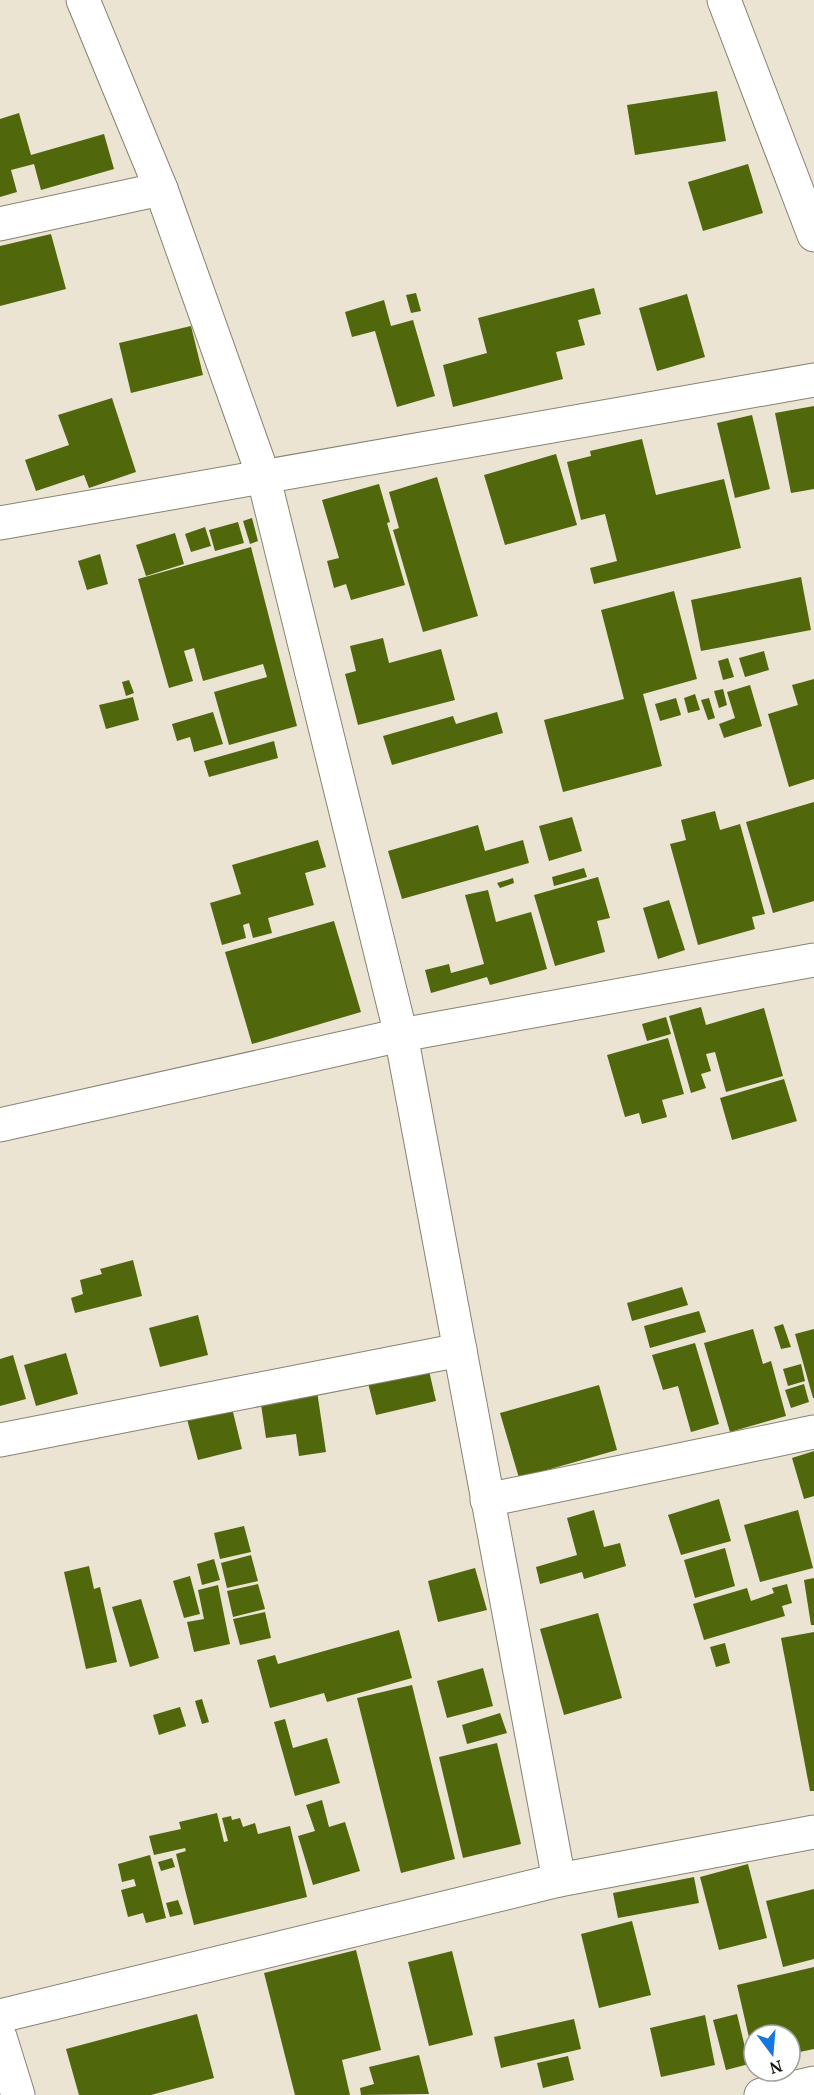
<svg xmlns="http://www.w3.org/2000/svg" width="814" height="2095" font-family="'PT Serif',serif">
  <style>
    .building { fill: #51670c }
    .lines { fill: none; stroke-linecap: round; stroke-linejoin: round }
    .street-casing { stroke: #888272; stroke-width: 35 }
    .street { stroke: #fff; stroke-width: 33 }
  </style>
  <rect width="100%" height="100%" fill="#ebe4d3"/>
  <g class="building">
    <path d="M 717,91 L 726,141 L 635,155 L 627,105 Z"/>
    <path d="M 19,113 L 31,155 L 104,134 L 114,169 L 41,190 L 34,164 L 11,170 L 17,192 L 0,197 L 0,119 Z"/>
    <path d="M 748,164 L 763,213 L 703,231 L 688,182 Z"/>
    <path d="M 51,234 L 66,289 L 0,306 L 0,246 Z"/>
    <path d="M 594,288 L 601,314 L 578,320 L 585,345 L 556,352 L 563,379 L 453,407 L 443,365 L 487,353 L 478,318 Z"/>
    <path d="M 416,293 L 421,311 L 411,313 L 406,295 Z"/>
    <path d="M 687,294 L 705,357 L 657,371 L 639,308 Z"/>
    <path d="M 384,300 L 391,326 L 413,320 L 435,396 L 397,407 L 375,331 L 352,337 L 345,312 Z"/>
    <path d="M 191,326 L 203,375 L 131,393 L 119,343 Z"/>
    <path d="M 112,398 L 136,472 L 89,488 L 84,475 L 36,491 L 25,460 L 69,445 L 58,415 Z"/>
    <path d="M 814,406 L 814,489 L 791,493 L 775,413 Z"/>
    <path d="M 752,415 L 770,489 L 735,498 L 717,423 Z"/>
    <path d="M 642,439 L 656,495 L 724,479 L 741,548 L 594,584 L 590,568 L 617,561 L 605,514 L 581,520 L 567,462 L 591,456 L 590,451 Z"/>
    <path d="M 556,454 L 577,525 L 505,545 L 484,475 Z"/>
    <path d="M 437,477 L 478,616 L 423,632 L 393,530 L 399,528 L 389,492 Z"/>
    <path d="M 379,484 L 390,522 L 387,523 L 405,585 L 351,600 L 346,584 L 334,588 L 327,561 L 339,558 L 322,500 Z"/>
    <path d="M 252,518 L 258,541 L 250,544 L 243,521 Z"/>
    <path d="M 238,522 L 244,543 L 215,551 L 209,530 Z"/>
    <path d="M 205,527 L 211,546 L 191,552 L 185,534 Z"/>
    <path d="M 175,533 L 184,564 L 146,576 L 136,545 Z"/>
    <path d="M 251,547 L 297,726 L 229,745 L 214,692 L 267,677 L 263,664 L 203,681 L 194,648 L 184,651 L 193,681 L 169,688 L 138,579 Z"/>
    <path d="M 100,554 L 108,584 L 87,590 L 78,561 Z"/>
    <path d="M 801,577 L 811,630 L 701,651 L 691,600 Z"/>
    <path d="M 674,591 L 697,679 L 643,694 L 662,766 L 563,792 L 544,720 L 624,699 L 601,610 Z"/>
    <path d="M 383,638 L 389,663 L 441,649 L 455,700 L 358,725 L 345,674 L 356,671 L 350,646 Z"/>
    <path d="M 764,651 L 769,670 L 745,677 L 739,658 Z"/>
    <path d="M 728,658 L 734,677 L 723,680 L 718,661 Z"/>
    <path d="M 814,679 L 814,779 L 789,787 L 768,714 L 798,705 L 792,685 Z"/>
    <path d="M 129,680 L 134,693 L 126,696 L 122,682 Z"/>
    <path d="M 750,685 L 762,726 L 724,738 L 719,724 L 735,718 L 727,692 Z"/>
    <path d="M 723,689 L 727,705 L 719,708 L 714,691 Z"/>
    <path d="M 695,694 L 700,710 L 688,713 L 684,698 Z"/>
    <path d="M 133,697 L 139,720 L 106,729 L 99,705 Z"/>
    <path d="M 676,698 L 681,715 L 660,721 L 655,704 Z"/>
    <path d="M 709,698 L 715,718 L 708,720 L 701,700 Z"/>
    <path d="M 213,712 L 223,744 L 194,752 L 190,737 L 177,741 L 172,724 Z"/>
    <path d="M 497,712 L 503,733 L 392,765 L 383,736 L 453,716 L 456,724 Z"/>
    <path d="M 274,741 L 278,758 L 209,777 L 204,761 Z"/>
    <path d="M 814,802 L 814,901 L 773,913 L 746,822 Z"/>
    <path d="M 715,811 L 720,830 L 740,824 L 765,914 L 752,917 L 755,929 L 698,945 L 670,844 L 686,840 L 681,820 Z"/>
    <path d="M 572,817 L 582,851 L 549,861 L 539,826 Z"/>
    <path d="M 478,825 L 485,851 L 523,840 L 529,863 L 402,899 L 388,851 Z"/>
    <path d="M 318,840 L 326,867 L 305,873 L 314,905 L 268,918 L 272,933 L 253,938 L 249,923 L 243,925 L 246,938 L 222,945 L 210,903 L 241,894 L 232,865 Z"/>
    <path d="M 584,868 L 587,877 L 554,886 L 552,877 Z"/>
    <path d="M 598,877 L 610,918 L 597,921 L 605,952 L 555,966 L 534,895 Z"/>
    <path d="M 513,878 L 514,883 L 500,888 L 497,883 Z"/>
    <path d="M 488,890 L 496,922 L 531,912 L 547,969 L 490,985 L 487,977 L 431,993 L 425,970 L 449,964 L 451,973 L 484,964 L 465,895 Z"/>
    <path d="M 669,900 L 685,950 L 658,959 L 643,908 Z"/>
    <path d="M 334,921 L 361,1012 L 252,1044 L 225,952 Z"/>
    <path d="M 701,1007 L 706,1025 L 764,1008 L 783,1076 L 726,1092 L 715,1052 L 706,1054 L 711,1071 L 701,1074 L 706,1088 L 691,1093 L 669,1016 Z"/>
    <path d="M 666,1017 L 671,1034 L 647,1041 L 642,1024 Z"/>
    <path d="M 668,1038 L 684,1094 L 662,1100 L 667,1117 L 642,1124 L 639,1113 L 625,1117 L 607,1055 Z"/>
    <path d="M 784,1079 L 797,1121 L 732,1140 L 720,1098 Z"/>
    <path d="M 133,1260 L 142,1296 L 75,1313 L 71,1298 L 83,1294 L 80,1280 L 102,1274 L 100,1269 Z"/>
    <path d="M 682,1287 L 688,1305 L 632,1321 L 627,1303 Z"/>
    <path d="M 699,1311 L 706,1332 L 650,1348 L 644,1326 Z"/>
    <path d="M 198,1315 L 208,1355 L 160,1367 L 149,1328 Z"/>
    <path d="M 783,1324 L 791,1347 L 781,1349 L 774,1327 Z"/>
    <path d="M 753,1329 L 763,1364 L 771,1361 L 786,1416 L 730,1432 L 704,1343 Z"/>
    <path d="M 814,1329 L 814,1398 L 813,1398 L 795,1334 Z"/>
    <path d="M 695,1343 L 719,1424 L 691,1432 L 678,1386 L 663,1390 L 652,1355 Z"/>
    <path d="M 66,1353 L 78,1394 L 36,1406 L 24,1365 Z"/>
    <path d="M 13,1355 L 26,1399 L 0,1406 L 0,1359 Z"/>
    <path d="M 427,1362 L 436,1401 L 376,1415 L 366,1375 Z"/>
    <path d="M 801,1364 L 805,1381 L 788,1386 L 783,1369 Z"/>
    <path d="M 316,1384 L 326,1452 L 299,1456 L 296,1434 L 266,1438 L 259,1391 Z"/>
    <path d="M 804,1384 L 809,1402 L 791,1408 L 785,1390 Z"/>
    <path d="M 599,1385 L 617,1450 L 519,1478 L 500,1413 Z"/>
    <path d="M 232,1408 L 242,1449 L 198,1460 L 187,1419 Z"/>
    <path d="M 814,1451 L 814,1496 L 804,1499 L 792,1458 Z"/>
    <path d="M 719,1499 L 731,1541 L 681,1555 L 668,1515 Z"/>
    <path d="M 594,1510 L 604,1547 L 620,1543 L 626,1566 L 584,1579 L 582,1572 L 540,1584 L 536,1567 L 577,1555 L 567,1518 Z"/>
    <path d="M 798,1510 L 813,1568 L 760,1582 L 744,1525 Z"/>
    <path d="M 244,1526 L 251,1552 L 220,1559 L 214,1533 Z"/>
    <path d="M 725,1548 L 735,1586 L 695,1598 L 684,1560 Z"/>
    <path d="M 251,1555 L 258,1581 L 227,1588 L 221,1563 Z"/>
    <path d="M 214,1559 L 220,1580 L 202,1585 L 197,1564 Z"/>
    <path d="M 89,1566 L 94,1589 L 100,1587 L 117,1662 L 86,1669 L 64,1572 Z"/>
    <path d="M 475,1568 L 487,1610 L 438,1622 L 428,1581 Z"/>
    <path d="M 190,1576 L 200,1614 L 184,1618 L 173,1581 Z"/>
    <path d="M 814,1578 L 814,1625 L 811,1625 L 804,1580 Z"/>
    <path d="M 258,1584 L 265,1609 L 233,1617 L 227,1591 Z"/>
    <path d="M 787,1584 L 792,1603 L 782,1606 L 785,1616 L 704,1640 L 693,1604 L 747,1588 L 751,1601 L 774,1593 L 772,1588 Z"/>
    <path d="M 218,1585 L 230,1644 L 194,1652 L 187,1622 L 204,1619 L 198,1590 Z"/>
    <path d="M 141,1599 L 159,1658 L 130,1667 L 112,1607 Z"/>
    <path d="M 265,1612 L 271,1638 L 240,1645 L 233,1619 Z"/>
    <path d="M 598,1613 L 622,1698 L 564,1715 L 540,1629 Z"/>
    <path d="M 399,1630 L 412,1678 L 327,1702 L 324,1693 L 270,1708 L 257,1660 L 275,1655 L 278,1664 Z"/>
    <path d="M 814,1632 L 814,1791 L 810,1791 L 781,1638 Z"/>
    <path d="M 725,1643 L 730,1663 L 716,1667 L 710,1647 Z"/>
    <path d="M 483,1668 L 493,1706 L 447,1718 L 437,1681 Z"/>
    <path d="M 412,1685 L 455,1859 L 401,1873 L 357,1698 Z"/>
    <path d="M 202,1699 L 209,1722 L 202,1724 L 195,1701 Z"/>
    <path d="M 180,1707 L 186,1726 L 159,1735 L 153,1715 Z"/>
    <path d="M 500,1713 L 507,1733 L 467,1744 L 462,1725 Z"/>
    <path d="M 285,1719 L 293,1748 L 327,1738 L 340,1783 L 295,1796 L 274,1722 Z"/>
    <path d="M 497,1743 L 521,1844 L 463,1858 L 439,1757 Z"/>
    <path d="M 322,1800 L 329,1827 L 345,1822 L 360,1871 L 313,1885 L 298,1836 L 315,1831 L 306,1805 Z"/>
    <path d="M 217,1813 L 224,1842 L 228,1841 L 222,1818 L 231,1816 L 232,1820 L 240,1818 L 243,1827 L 255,1823 L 258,1834 L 290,1826 L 307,1897 L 194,1925 L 176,1854 L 186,1851 L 185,1848 L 154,1855 L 149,1836 L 181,1829 L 179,1822 Z"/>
    <path d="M 150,1855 L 166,1918 L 146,1923 L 143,1913 L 128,1917 L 121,1890 L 136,1886 L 134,1879 L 122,1882 L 118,1864 Z"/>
    <path d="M 172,1858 L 175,1867 L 161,1871 L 158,1862 Z"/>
    <path d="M 748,1864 L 767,1938 L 719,1950 L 700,1877 Z"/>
    <path d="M 694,1877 L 699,1903 L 618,1918 L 613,1893 Z"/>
    <path d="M 814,1889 L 814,1959 L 783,1967 L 766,1901 Z"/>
    <path d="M 178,1900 L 183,1914 L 170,1917 L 166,1903 Z"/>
    <path d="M 632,1921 L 651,1995 L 599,2008 L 581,1934 Z"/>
    <path d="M 356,1950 L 381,2050 L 342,2060 L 350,2095 L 295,2095 L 264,1973 Z"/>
    <path d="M 452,1951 L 473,2035 L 429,2046 L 408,1962 Z"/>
    <path d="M 814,1967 L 814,2049 L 790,2054 L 790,2035 L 754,2035 L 753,2055 L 737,1985 Z"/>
    <path d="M 197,2014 L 214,2078 L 151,2095 L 79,2095 L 66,2049 Z"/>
    <path d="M 737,2014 L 749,2064 L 726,2070 L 713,2020 Z"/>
    <path d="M 705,2015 L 715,2065 L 661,2077 L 650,2028 Z"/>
    <path d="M 574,2019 L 581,2049 L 501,2068 L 494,2037 Z"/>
    <path d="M 419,2055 L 429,2094 L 361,2095 L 360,2088 L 374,2084 L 369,2067 Z"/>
    <path d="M 568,2056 L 574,2080 L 543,2088 L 537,2063 Z"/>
  </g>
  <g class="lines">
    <defs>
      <g id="street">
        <path d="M 83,0 L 161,189 L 263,475 L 401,1035 L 559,1880"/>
        <path d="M 724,0 L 814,235"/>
        <path d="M 0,224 L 161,189"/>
        <path d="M 0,523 L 814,380"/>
        <path d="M 0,1125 L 401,1035 L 814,960"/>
        <path d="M 0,1440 L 460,1350"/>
        <path d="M 487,1500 L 814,1432"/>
        <path d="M 0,2016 L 559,1880 L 814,1832"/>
        <path d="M 0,2037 L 18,2095"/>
        <path d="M 761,2095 L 814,2083"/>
      </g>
    </defs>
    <use href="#street" class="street-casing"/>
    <use href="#street" class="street"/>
  </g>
  <g transform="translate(772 2053) rotate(164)"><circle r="28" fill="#ffffff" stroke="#a3a2a0" stroke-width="1.5"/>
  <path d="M0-4.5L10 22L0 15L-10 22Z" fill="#1777e0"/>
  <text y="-9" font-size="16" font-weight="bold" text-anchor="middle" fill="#191711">N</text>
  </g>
</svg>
